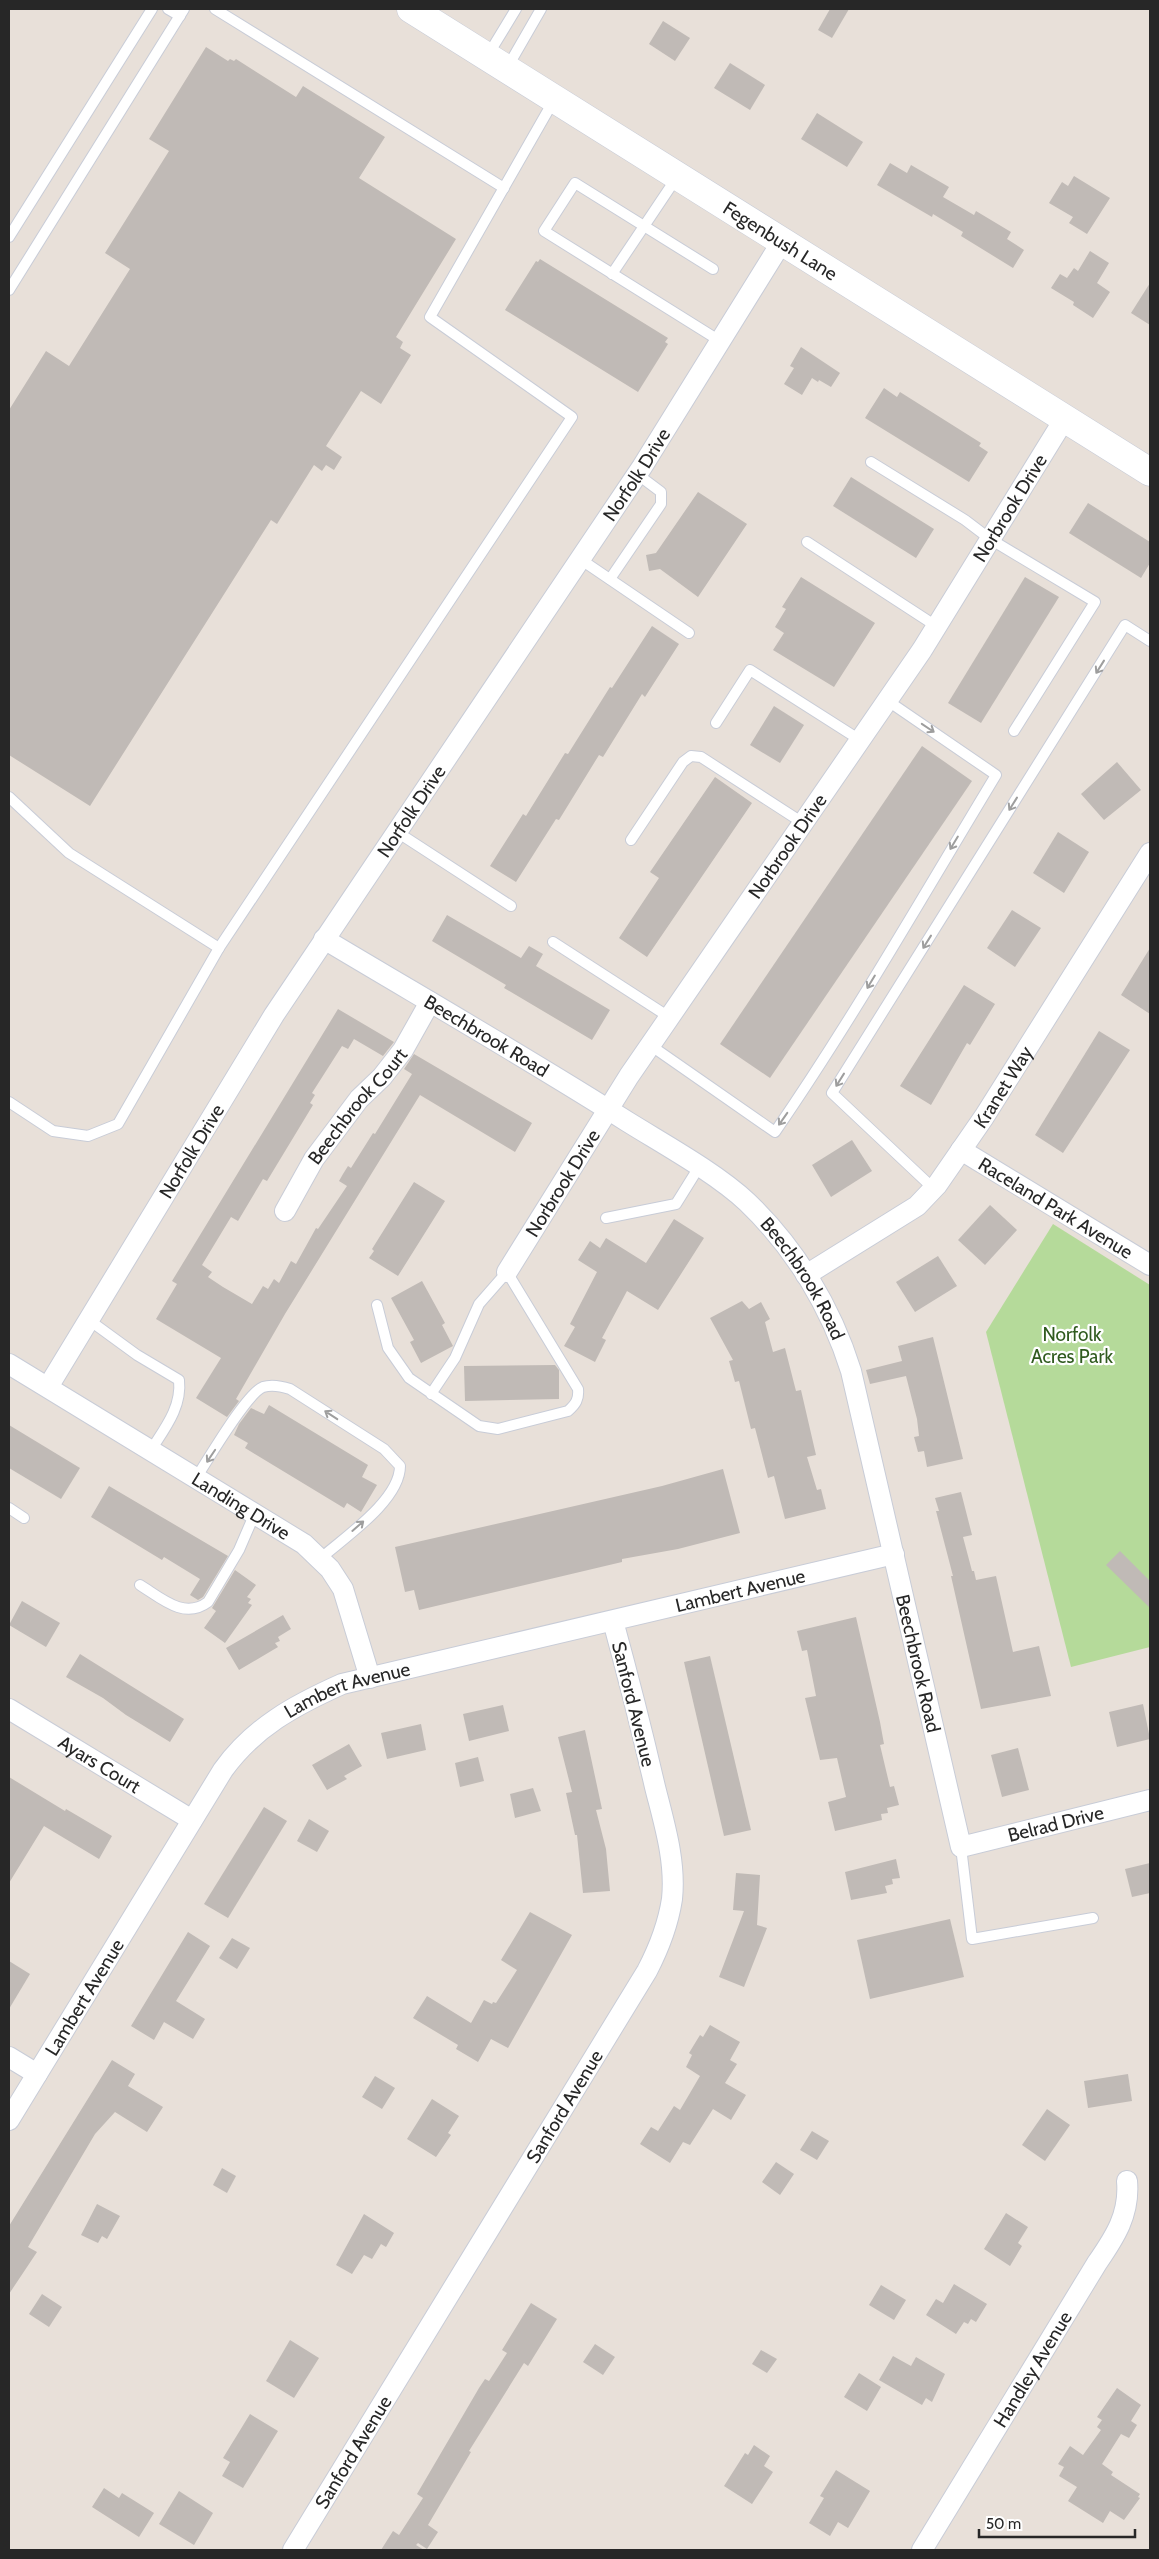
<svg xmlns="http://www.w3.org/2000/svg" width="1159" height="2559" font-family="Cabin,sans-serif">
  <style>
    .green { fill: #b5da9a }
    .building { fill: #c0bab6 }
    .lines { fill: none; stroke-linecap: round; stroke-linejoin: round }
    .lane-casing { stroke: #c8ccd7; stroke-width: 12 }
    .street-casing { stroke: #c8ccd7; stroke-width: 22 }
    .secondary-casing { stroke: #c8ccd7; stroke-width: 29 }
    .lane { stroke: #fff; stroke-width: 10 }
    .street { stroke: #fff; stroke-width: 20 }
    .secondary { stroke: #fff; stroke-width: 28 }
    .oneway { stroke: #9e9e9e }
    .labels { text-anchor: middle; stroke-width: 4.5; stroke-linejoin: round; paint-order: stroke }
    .street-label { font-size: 19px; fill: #272727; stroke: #fff }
    .park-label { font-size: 19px; fill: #305b1f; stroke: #fff }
  </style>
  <rect width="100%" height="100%" fill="#e8e0d9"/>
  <path class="green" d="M 1053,1224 L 1150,1285 L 1150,1647 L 1071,1667 L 986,1332 Z"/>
  <g class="building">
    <path d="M 830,9 L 849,9 L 832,38 L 818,30 Z"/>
    <path d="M 663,21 L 690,38 L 675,61 L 649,44 Z"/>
    <path d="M 206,47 L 228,61 L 230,59 L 234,61 L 236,59 L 296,97 L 303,86 L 385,137 L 359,178 L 456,239 L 396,337 L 403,342 L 400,348 L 411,355 L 381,404 L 361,391 L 326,446 L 342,457 L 334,470 L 326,465 L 322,471 L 314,465 L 277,524 L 271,520 L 90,806 L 9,755 L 9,410 L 46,351 L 69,366 L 130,269 L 105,253 L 169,151 L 149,139 Z"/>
    <path d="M 730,63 L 765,85 L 750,110 L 714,88 Z"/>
    <path d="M 817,113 L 863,142 L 847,167 L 801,139 Z"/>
    <path d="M 890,163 L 907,173 L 911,165 L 949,187 L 943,197 L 974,215 L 976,211 L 1011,232 L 1007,239 L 1024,250 L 1013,268 L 961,236 L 963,232 L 933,214 L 932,217 L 877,185 Z"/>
    <path d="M 1074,176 L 1110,198 L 1087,234 L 1069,223 L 1073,217 L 1049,203 L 1062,182 L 1068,186 Z"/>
    <path d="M 1090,251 L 1109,263 L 1097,283 L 1110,292 L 1093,318 L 1073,305 L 1074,302 L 1051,288 L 1060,274 L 1067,278 L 1074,268 L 1078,271 Z"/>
    <path d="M 540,259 L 668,338 L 665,342 L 668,344 L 638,392 L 505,310 L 536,261 L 538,262 Z"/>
    <path d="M 1150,283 L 1150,325 L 1131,313 Z"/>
    <path d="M 801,347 L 840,373 L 831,387 L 819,380 L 818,382 L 812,378 L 802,395 L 784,384 L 794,368 L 790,366 Z"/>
    <path d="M 884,388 L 897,397 L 900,392 L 981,443 L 979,446 L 988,452 L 969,482 L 865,418 Z"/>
    <path d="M 851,477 L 934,529 L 916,558 L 833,506 Z"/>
    <path d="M 698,492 L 747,524 L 698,597 L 660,569 L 649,571 L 646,555 L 656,553 Z"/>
    <path d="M 1088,503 L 1150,542 L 1150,563 L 1141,578 L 1069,533 Z"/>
    <path d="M 801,577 L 875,623 L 834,687 L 773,650 L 784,633 L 775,627 L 786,609 L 782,607 Z"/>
    <path d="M 1025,577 L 1059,597 L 981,723 L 948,703 Z"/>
    <path d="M 652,626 L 679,644 L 645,697 L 642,694 L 603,757 L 599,755 L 559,820 L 556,819 L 516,882 L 490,866 L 523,814 L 526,816 L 565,753 L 568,754 L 610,687 L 612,688 Z"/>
    <path d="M 774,706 L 804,725 L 780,763 L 750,745 Z"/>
    <path d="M 922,746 L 972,781 L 770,1078 L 720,1044 Z"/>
    <path d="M 1117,762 L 1141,790 L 1104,820 L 1081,794 Z"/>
    <path d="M 715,777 L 752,803 L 647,957 L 619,938 L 659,878 L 650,872 Z"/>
    <path d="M 1058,832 L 1089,852 L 1064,893 L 1033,873 Z"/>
    <path d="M 1012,910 L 1041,928 L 1015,967 L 987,948 Z"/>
    <path d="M 447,915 L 521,958 L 529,946 L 543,954 L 536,966 L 610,1010 L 592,1040 L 504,988 L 506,985 L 432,941 Z"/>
    <path d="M 1150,948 L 1150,1014 L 1121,995 Z"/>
    <path d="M 964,985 L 995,1004 L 970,1045 L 967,1043 L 931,1105 L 900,1086 Z"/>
    <path d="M 338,1009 L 394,1042 L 383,1056 L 354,1039 L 348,1049 L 342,1046 L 312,1093 L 315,1095 L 310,1103 L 313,1105 L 267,1181 L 263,1179 L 238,1221 L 231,1217 L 202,1265 L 212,1272 L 208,1277 L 223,1287 L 252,1304 L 263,1286 L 268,1289 L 274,1279 L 279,1283 L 291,1261 L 296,1264 L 316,1228 L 318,1229 L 347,1186 L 339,1181 L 343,1174 L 348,1166 L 351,1168 L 373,1133 L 375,1134 L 412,1074 L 404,1069 L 414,1054 L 532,1123 L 515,1152 L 420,1095 L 285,1314 L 236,1399 L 239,1401 L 227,1417 L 196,1398 L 221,1358 L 156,1319 L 177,1284 L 172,1281 Z"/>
    <path d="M 1099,1031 L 1130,1050 L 1063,1153 L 1035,1135 Z"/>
    <path d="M 852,1140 L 872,1171 L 831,1197 L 812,1165 Z"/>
    <path d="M 414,1182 L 445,1201 L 398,1276 L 369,1258 L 374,1251 L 372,1249 Z"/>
    <path d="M 990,1205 L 1017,1230 L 985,1265 L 958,1240 Z"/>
    <path d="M 674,1219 L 704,1238 L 658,1310 L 627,1291 L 602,1338 L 606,1340 L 595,1362 L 564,1346 L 575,1327 L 570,1324 L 597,1272 L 578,1260 L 590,1241 L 600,1248 L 606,1238 L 646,1263 Z"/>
    <path d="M 938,1256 L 957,1286 L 915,1312 L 896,1282 Z"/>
    <path d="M 422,1281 L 445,1323 L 442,1325 L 453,1346 L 421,1363 L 410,1342 L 414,1340 L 391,1298 Z"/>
    <path d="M 742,1301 L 749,1309 L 761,1302 L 770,1319 L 765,1322 L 773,1352 L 785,1348 L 796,1391 L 801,1390 L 816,1455 L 807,1457 L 817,1490 L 821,1489 L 826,1509 L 785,1519 L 774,1476 L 768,1478 L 755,1428 L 751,1429 L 739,1381 L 735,1382 L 729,1361 L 733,1360 L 710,1318 Z"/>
    <path d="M 933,1337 L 963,1459 L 927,1467 L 924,1451 L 918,1452 L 914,1437 L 919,1436 L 917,1419 L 906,1376 L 870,1384 L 866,1370 L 902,1361 L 898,1346 Z"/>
    <path d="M 555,1365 L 559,1370 L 559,1399 L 465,1401 L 464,1366 Z"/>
    <path d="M 269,1405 L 368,1465 L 362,1477 L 377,1485 L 361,1512 L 347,1503 L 344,1508 L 245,1448 L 248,1443 L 234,1435 L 239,1424 L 251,1408 L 264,1414 Z"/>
    <path d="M 9,1425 L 80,1468 L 61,1499 L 9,1468 Z"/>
    <path d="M 723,1469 L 740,1533 L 678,1549 L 622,1559 L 622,1562 L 419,1610 L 414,1590 L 405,1592 L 395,1547 L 662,1486 Z"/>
    <path d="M 109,1486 L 228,1556 L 203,1597 L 198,1600 L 190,1595 L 200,1579 L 164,1557 L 162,1560 L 91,1517 Z"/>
    <path d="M 961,1492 L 972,1535 L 963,1537 L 972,1571 L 974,1571 L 976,1580 L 996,1576 L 1013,1652 L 1039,1646 L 1051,1696 L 981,1709 L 951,1576 L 953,1576 L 936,1511 L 939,1511 L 935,1498 Z"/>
    <path d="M 1120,1551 L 1150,1581 L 1150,1608 L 1106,1565 Z"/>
    <path d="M 235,1570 L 256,1585 L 247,1597 L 251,1599 L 248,1603 L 252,1605 L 225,1643 L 204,1628 L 216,1611 L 212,1608 Z"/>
    <path d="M 22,1601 L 60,1623 L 46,1647 L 9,1625 Z"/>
    <path d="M 283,1615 L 291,1629 L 278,1637 L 280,1641 L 275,1643 L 278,1647 L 239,1670 L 226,1648 Z"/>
    <path d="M 856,1617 L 880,1722 L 884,1744 L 880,1745 L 890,1787 L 894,1786 L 899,1805 L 887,1808 L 888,1813 L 881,1814 L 882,1820 L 835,1831 L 828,1802 L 846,1797 L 837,1758 L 820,1760 L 805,1698 L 816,1696 L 807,1650 L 802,1651 L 797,1631 Z"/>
    <path d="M 80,1654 L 184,1719 L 170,1742 L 126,1715 L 103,1698 L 66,1677 Z"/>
    <path d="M 710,1656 L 751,1830 L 724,1836 L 684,1662 Z"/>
    <path d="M 1143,1704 L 1150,1739 L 1117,1747 L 1109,1712 Z"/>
    <path d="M 503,1705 L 509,1731 L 469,1741 L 463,1714 Z"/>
    <path d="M 421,1724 L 426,1750 L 387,1759 L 381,1733 Z"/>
    <path d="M 585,1730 L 602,1809 L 596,1810 L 606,1849 L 610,1891 L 583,1893 L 577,1835 L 575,1835 L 566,1793 L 572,1792 L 558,1737 Z"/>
    <path d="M 349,1744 L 362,1766 L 344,1776 L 347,1779 L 327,1790 L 312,1765 Z"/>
    <path d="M 1018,1748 L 1029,1790 L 1002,1797 L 991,1755 Z"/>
    <path d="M 478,1757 L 484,1781 L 460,1787 L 455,1763 Z"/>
    <path d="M 9,1777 L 65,1811 L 66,1809 L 112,1836 L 99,1859 L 44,1826 L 9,1883 Z"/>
    <path d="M 533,1788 L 541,1811 L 515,1818 L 510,1794 Z"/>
    <path d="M 264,1807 L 287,1821 L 228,1918 L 204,1904 Z"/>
    <path d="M 309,1819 L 329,1831 L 317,1852 L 297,1841 Z"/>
    <path d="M 896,1859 L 900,1878 L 892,1879 L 893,1884 L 885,1886 L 887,1893 L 851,1900 L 845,1872 Z"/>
    <path d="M 1150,1863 L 1150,1893 L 1132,1897 L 1125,1869 Z"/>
    <path d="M 736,1873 L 760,1875 L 757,1925 L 767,1928 L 744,1987 L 719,1977 L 744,1911 L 733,1910 Z"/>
    <path d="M 530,1912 L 572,1935 L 508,2048 L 491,2039 L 478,2062 L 456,2049 L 458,2045 L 413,2018 L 427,1996 L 471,2023 L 484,2000 L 492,2004 L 493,2002 L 496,2003 L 517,1970 L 501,1960 Z"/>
    <path d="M 950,1919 L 964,1977 L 870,1999 L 857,1940 Z"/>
    <path d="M 188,1932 L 210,1946 L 176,2001 L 205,2019 L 193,2039 L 164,2022 L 154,2040 L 131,2026 Z"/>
    <path d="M 232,1938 L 250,1948 L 237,1969 L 219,1958 Z"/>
    <path d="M 9,1961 L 30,1974 L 9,2009 Z"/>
    <path d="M 710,2025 L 740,2042 L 730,2060 L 737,2064 L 725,2083 L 746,2095 L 731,2120 L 713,2109 L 690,2145 L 683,2142 L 670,2163 L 640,2144 L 651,2127 L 658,2131 L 674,2106 L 680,2110 L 700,2076 L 686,2067 L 692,2055 L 689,2053 L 700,2035 L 703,2037 Z"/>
    <path d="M 112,2060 L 135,2074 L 128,2086 L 163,2107 L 147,2132 L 115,2112 L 95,2134 L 28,2247 L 37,2252 L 9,2294 L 9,2226 Z"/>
    <path d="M 1128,2074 L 1132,2101 L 1088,2108 L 1084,2081 Z"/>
    <path d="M 375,2076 L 395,2088 L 382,2109 L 362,2097 Z"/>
    <path d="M 432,2099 L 459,2116 L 448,2133 L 451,2135 L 436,2157 L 407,2139 Z"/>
    <path d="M 1047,2109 L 1070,2125 L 1045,2161 L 1022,2145 Z"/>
    <path d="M 812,2131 L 829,2141 L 817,2160 L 800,2150 Z"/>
    <path d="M 776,2162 L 794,2174 L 780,2195 L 762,2182 Z"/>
    <path d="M 222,2168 L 236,2176 L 227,2193 L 213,2185 Z"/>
    <path d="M 97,2204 L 120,2216 L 107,2239 L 102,2236 L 98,2243 L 81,2235 Z"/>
    <path d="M 1006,2213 L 1028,2227 L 1018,2243 L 1022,2246 L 1010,2266 L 984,2249 Z"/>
    <path d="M 364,2214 L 394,2233 L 386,2247 L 381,2244 L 372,2259 L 364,2255 L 352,2274 L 336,2265 Z"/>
    <path d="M 954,2284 L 987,2304 L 976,2322 L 971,2319 L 968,2324 L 964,2322 L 956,2334 L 926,2315 L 936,2299 L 943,2303 Z"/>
    <path d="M 881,2285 L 906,2300 L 894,2320 L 869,2305 Z"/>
    <path d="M 42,2294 L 62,2307 L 49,2327 L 29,2314 Z"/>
    <path d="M 531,2303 L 557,2319 L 528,2366 L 524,2363 L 469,2451 L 471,2452 L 428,2525 L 438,2532 L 427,2549 L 418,2543 L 416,2545 L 424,2550 L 381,2550 L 393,2531 L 399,2535 L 423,2498 L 417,2494 L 479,2388 L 485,2379 L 489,2381 L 507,2353 L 502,2350 Z"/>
    <path d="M 290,2340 L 319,2358 L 294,2398 L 266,2381 Z"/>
    <path d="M 595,2344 L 615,2357 L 603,2375 L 583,2362 Z"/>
    <path d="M 761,2350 L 777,2359 L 767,2373 L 752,2364 Z"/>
    <path d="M 893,2356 L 911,2366 L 916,2357 L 945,2374 L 932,2402 L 926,2398 L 922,2405 L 879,2380 Z"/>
    <path d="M 859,2373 L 881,2387 L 867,2411 L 844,2397 Z"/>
    <path d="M 1117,2388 L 1141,2405 L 1131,2421 L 1137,2425 L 1129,2438 L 1121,2434 L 1102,2464 L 1113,2472 L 1111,2475 L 1140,2494 L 1138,2497 L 1140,2498 L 1124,2520 L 1110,2511 L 1103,2523 L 1068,2501 L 1077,2487 L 1059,2476 L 1064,2467 L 1058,2464 L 1070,2446 L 1083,2455 L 1101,2430 L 1097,2427 L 1102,2420 L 1097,2417 Z"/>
    <path d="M 250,2414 L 278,2431 L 243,2488 L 222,2476 L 230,2462 L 223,2458 Z"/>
    <path d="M 754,2445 L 770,2456 L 764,2466 L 773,2472 L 752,2504 L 724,2486 L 745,2453 L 748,2455 Z"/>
    <path d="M 836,2470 L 870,2491 L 848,2528 L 838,2522 L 830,2536 L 809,2523 L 824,2498 L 820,2496 Z"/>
    <path d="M 104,2488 L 119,2498 L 122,2493 L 154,2513 L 139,2537 L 92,2507 Z"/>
    <path d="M 179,2491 L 213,2513 L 194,2545 L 159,2524 Z"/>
  </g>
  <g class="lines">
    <defs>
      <g id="lane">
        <path d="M 168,9 L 180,16"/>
        <path d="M 215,9 L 504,188"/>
        <path d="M 488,55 L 516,9"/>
        <path d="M 507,68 L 541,9"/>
        <path d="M 9,237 L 152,9"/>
        <path d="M 713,269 L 575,183 L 544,231 L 720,341"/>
        <path d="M 612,274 L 677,177"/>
        <path d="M 9,290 L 184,9"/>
        <path d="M 871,462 L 965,520 L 990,539 L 1095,602 L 1014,731"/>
        <path d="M 807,542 L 936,626"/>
        <path d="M 580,559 L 689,633"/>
        <path d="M 610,579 L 661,504 L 661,492 L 637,474"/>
        <path d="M 716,723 L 750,670 L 860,740"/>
        <path d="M 9,797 L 69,853 L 219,948"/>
        <path d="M 397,832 L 511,906"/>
        <path d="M 631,840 L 683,762 L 691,756 L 701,757 L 803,823"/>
        <path d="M 553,942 L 669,1017"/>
        <path d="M 650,1045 L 775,1132 C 854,1017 924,894 996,775 L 888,701"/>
        <path d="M 9,1102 L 53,1131 L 88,1136 L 118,1124 L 219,948 L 572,417 L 430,317 L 554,100"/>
        <path d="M 934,1189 L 832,1093 L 1125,625 L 1150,641"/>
        <path d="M 606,1218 L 676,1204 L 699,1167"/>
        <path d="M 377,1305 L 388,1348 L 409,1378 L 479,1426 L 498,1429 L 568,1411 C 576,1404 579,1399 578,1389 L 507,1272 L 479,1304 L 455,1358 L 431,1394"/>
        <path d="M 89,1320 L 137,1355 L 179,1380 C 182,1407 165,1428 151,1450"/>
        <path d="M 196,1478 C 208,1460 246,1394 263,1387 C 272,1384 281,1386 290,1389 L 384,1449 L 400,1466 C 400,1500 345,1537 321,1558"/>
        <path d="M 9,1508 L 24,1518"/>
        <path d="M 140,1585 C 161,1598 184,1620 208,1602 L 239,1550 L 255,1513"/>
        <path d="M 961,1847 L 972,1939 L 1093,1918"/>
      </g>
      <g id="street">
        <path id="s1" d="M 324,939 C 426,1000 529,1059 628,1122 C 665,1145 716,1173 747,1202 C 795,1248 831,1307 851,1371 L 961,1847 L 1150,1800"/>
        <path id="s2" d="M 961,1150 L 1150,1265"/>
        <path id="s3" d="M 285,1211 L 314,1159 L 359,1099 L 382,1077 L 403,1050 L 430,1002"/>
        <path id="s4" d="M 507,1272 L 629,1076 L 922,650 L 1065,418"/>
        <path id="s5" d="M 806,1275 L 917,1206 L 937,1185 L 984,1117 L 1150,853"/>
        <path id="s6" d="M 9,1364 L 304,1544 L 330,1569 L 343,1589 L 370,1678"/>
        <path id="s7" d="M 48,1387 L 274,1015 L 642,467 L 783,240"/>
        <path id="s8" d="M 9,1709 L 192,1820"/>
        <path d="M 9,2057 L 37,2074"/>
        <path id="s9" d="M 9,2120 L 223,1770 C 254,1727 295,1705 342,1684 L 894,1554"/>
        <path id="s10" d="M 293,2550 L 647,1971 C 659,1948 668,1925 672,1899 C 676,1861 664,1823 655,1787 C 642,1731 628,1676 613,1621"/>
        <path id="s11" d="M 922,2550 L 1097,2263 C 1115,2237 1130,2214 1127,2181"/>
      </g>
      <g id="secondary">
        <path id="s12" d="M 411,9 L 1150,472"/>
      </g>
    </defs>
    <use href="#lane" class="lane-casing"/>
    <use href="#street" class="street-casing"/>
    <use href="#secondary" class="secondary-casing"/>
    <use href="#lane" class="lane"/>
    <use href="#street" class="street"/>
    <use href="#secondary" class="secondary"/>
  </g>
  <defs><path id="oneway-shaft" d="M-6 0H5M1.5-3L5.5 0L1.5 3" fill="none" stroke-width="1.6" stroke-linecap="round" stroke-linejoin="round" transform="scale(1.25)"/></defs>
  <g class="oneway">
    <use href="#oneway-shaft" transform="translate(1100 667) rotate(122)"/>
    <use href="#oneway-shaft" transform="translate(928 728) rotate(34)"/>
    <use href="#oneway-shaft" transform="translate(1013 804) rotate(122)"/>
    <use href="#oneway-shaft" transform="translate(954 843) rotate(121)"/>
    <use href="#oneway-shaft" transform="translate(927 942) rotate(122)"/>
    <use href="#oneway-shaft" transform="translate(871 982) rotate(121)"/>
    <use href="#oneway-shaft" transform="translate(840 1080) rotate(122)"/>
    <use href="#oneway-shaft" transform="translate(783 1119) rotate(125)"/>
    <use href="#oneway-shaft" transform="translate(331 1415) rotate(-147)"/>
    <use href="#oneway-shaft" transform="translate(211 1456) rotate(124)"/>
    <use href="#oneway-shaft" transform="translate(358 1526) rotate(-41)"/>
  </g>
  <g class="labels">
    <g class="street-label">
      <text dy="7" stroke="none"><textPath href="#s12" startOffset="436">Fegenbush Lane</textPath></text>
      <text dy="7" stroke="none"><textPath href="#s7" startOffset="1086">Norfolk Drive</textPath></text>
      <text dy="7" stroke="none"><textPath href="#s4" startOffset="915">Norbrook Drive</textPath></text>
      <text dy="7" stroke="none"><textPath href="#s7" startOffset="681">Norfolk Drive</textPath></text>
      <text dy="7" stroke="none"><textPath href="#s4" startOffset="510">Norbrook Drive</textPath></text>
      <text dy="7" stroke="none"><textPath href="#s1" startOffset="189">Beechbrook Road</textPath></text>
      <text dy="7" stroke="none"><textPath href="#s5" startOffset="278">Kranet Way</textPath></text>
      <text dy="7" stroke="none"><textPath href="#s3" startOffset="128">Beechbrook Court</textPath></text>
      <text dy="7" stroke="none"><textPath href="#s7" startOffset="276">Norfolk Drive</textPath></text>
      <text dy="7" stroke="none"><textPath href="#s4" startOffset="105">Norbrook Drive</textPath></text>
      <text dy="7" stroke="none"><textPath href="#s2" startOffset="111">Raceland Park Avenue</textPath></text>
      <text dy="7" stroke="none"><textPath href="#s1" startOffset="594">Beechbrook Road</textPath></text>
      <text dy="7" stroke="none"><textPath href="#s6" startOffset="272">Landing Drive</textPath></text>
      <text dy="7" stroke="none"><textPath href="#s9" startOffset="968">Lambert Avenue</textPath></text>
      <text dy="7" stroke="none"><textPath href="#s1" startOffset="999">Beechbrook Road</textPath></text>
      <text dy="7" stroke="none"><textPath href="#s9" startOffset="562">Lambert Avenue</textPath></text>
      <text transform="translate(634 1704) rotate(76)" y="7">Sanford Avenue</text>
      <text dy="7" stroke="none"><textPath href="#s8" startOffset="106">Ayars Court</textPath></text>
      <text dy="7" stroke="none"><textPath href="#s1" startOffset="1285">Belrad Drive</textPath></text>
      <text dy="7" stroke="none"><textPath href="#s9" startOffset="144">Lambert Avenue</textPath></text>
      <text dy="7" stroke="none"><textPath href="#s10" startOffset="520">Sanford Avenue</textPath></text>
      <text dy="7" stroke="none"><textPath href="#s11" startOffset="212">Handley Avenue</textPath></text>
      <text dy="7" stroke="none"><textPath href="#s10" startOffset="115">Sanford Avenue</textPath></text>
    </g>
    <g class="park-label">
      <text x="1072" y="1341">Norfolk<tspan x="1072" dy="22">Acres Park</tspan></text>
    </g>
  </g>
  <rect width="1159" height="2559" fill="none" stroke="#272727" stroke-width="20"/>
  <path d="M979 2529v8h156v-8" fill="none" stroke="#272727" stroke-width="2.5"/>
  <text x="986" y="2529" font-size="15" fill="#272727" stroke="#ffffff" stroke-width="4" paint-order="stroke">50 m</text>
</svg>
